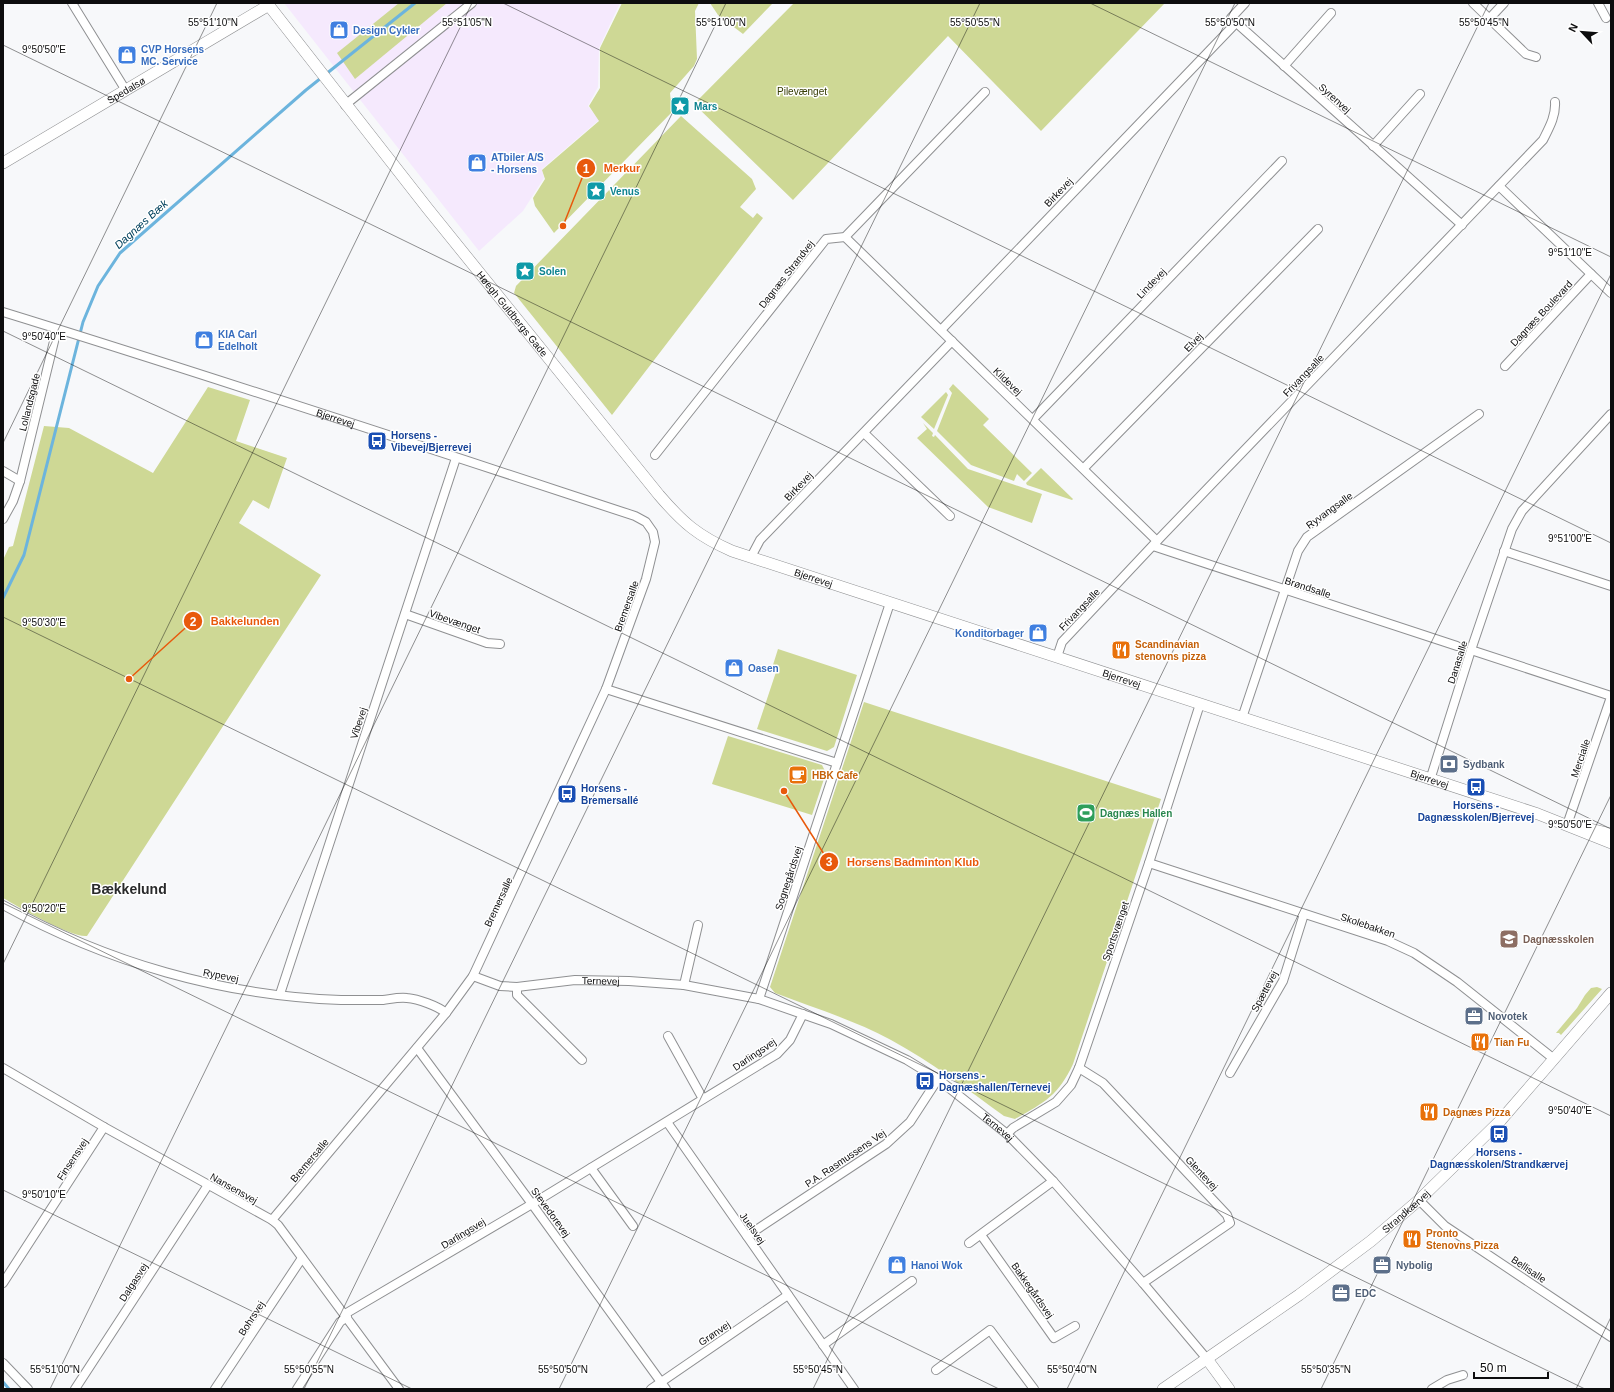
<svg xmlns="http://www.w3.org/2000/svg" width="1614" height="1392" font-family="Arial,sans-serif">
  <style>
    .industrial { fill: #f5e9fd }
    .green { fill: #ced895 }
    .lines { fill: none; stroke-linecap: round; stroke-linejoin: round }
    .stream { stroke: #6cb4dd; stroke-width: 3 }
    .street-casing { stroke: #8f9092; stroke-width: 10 }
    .secondary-casing { stroke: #8f9092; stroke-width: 12 }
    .street { stroke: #fff; stroke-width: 8 }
    .secondary { stroke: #fff; stroke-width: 11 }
    .ticks { fill: none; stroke: #0d0d0e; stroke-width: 1; stroke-opacity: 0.45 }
    .labels { text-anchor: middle; stroke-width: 3; stroke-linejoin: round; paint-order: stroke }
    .shop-label { font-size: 10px; font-weight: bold; fill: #366cbe; stroke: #fff; text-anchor: start }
    .street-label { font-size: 10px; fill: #0d0d0e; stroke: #fff }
    .park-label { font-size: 10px; fill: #353b02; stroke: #fff }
    .culture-label { font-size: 10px; font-weight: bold; fill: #0d838f; stroke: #fff; text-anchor: start }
    .transit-label { font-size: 10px; font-weight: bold; fill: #164399; stroke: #fff; text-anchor: start }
    .food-label { font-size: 10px; font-weight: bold; fill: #c56008; stroke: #fff; text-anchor: start }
    .service-label { font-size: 10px; font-weight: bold; fill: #4e5e75; stroke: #fff; text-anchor: start }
    .leisure-label { font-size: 10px; font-weight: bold; fill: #27864d; stroke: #fff; text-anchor: start }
    .education-label { font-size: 10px; font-weight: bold; fill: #785e54; stroke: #fff; text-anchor: start }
    .water-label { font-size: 11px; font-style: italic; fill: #01405c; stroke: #fff }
    .district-label { font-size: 14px; font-weight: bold; fill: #292a2b; stroke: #fff }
    .ticks-label { font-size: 10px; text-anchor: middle; fill: #0d0d0e; stroke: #fff; stroke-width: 3; stroke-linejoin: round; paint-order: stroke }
    .leader { fill: none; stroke: #e8590c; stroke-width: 1.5 }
    .callout-dot { fill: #e8590c; stroke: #fff; stroke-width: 1.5 }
    .mark-label { font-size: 12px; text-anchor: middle; font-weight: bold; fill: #fff }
    .callout-label { font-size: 11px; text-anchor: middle; font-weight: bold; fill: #e8590c; stroke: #fff; stroke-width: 3; stroke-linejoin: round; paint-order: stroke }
  </style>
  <rect width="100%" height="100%" fill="#f7f8fa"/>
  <path class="industrial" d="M 284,3 L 620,3 L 599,48 L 598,87 L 588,106 L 599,120 L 542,169 L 544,178 L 523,211 L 479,251 Z"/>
  <g class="green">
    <path d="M 399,3 L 447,3 L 355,79 L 337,53 Z"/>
    <path d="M 622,3 L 699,3 L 695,11 L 697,59 L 694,66 L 670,93 L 672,112 L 554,233 L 535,206 L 533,198 L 545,179 L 542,170 L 599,121 L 589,106 L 600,88 L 600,48 Z"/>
    <path d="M 710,3 L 773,3 L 743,34 L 718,15 Z"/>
    <path d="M 794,3 L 1165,3 L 1041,131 L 948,36 L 793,200 L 694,104 Z"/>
    <path d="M 681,116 L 752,179 L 756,189 L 740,207 L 753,218 L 757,213 L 763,218 L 612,415 L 514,293 L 516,286 Z"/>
    <path d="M 953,384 L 989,419 L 983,425 L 1032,473 L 1024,481 L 1017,474 L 1014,481 L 971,465 L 937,431 L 952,393 L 949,389 Z"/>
    <path d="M 208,387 L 250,400 L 236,441 L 287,458 L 269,509 L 253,500 L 239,523 L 321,575 L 87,936 C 71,938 19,907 3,898 L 3,560 L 9,547 L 13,546 L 44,426 L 69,428 L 153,473 Z"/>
    <path d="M 946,392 L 948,395 L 934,429 L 921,417 Z"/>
    <path d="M 923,423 L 933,433 L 932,436 L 934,437 L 935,435 L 968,469 L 1042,494 L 1032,523 L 988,507 L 917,438 L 927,429 Z"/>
    <path d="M 1041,468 L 1073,499 L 1072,500 L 1027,485 L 1026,483 Z"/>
    <path d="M 778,649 L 857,675 L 834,747 L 827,751 L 757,729 L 776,672 L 772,668 Z"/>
    <path d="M 864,702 L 1161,799 L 1073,1064 C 1058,1096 1045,1102 1015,1119 L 1004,1116 C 967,1089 931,1062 891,1040 C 854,1020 814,1008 775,993 L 770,987 Z"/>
    <path d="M 728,736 L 822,765 L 826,773 L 812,815 L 712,784 Z"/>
    <path d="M 1597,987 L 1602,989 L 1561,1035 L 1559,1033 L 1556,1033 L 1577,1008 L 1585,995 L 1591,988 Z"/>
  </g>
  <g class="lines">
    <g class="stream">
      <path d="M 3,598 L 24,555 L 83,322 L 98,286 L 120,253 L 306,90 L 415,3"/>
      <path d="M 3,1382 L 9,1389"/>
    </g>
    <defs>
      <g id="street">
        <path d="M 72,3 L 125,89"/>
        <path d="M 1245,3 L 1231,18 L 1462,225"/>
        <path d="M 1473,3 L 1526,54 L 1536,57"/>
        <path d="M 1598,3 L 1606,18"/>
        <path d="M 1489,19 L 1504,3"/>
        <path d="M 1284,66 L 1331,13"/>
        <path d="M 345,105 L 472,3"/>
        <path d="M 1373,146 L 1420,94"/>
        <path d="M 1499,186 L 1611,293"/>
        <path d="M 845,237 L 1157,541"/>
        <path id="s1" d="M 3,312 C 214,377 425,447 635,516 L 646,522 L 653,532 L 655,542 L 646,579 L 606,689 L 473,976 L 446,1013 L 272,1220"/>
        <path d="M 941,330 L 1236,23"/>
        <path d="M 1505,366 L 1591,274"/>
        <path d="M 1033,419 L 1282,161"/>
        <path d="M 864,433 L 950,516"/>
        <path d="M 655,455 L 826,239 L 845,237 L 985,92"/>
        <path d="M 1084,468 L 1318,229"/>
        <path d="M 3,471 L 20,481"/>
        <path d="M 3,519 L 13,501 L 20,481 L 57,329"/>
        <path d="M 1153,546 L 1457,646"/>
        <path d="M 1504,551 L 1611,586"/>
        <path d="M 751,557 L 760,540 L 952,341"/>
        <path d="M 405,614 L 487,643 L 500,644"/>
        <path d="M 1471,650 L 1611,696"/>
        <path d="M 1057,657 L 1062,642 L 1157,541 L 1543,140 C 1549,128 1556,116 1555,102"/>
        <path d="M 606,689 L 837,763"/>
        <path d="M 1242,718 L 1298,551 L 1307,537 L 1479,414"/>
        <path d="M 1430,780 L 1471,650 L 1512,529 L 1522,511 L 1611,414"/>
        <path d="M 1567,825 L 1611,697"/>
        <path d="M 1149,863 L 1388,941 L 1414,953 L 1457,982 L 1554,1059"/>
        <path d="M 3,905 C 106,962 222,996 341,1000 C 355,1000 369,1000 383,1000 C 391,999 399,997 407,998 C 418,999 438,1006 446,1013"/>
        <path id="s2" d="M 473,976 L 500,986 L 517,987 L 575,980 L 629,981 L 684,985 L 759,999 L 831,1024 L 907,1060 L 938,1079 L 1007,1134 L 1053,1181 L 1143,1283 L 1207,1359"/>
        <path d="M 684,985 L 698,925"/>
        <path d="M 517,987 L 517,995 L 582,1060"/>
        <path d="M 280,994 L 456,458"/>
        <path d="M 759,999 L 890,603"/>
        <path d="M 668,1036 L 703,1099"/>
        <path d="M 417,1048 L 532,1204 L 666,1389"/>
        <path d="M 3,1068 L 104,1127 L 272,1220 L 278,1225 L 399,1389"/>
        <path d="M 1079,1068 L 1103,1083 L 1227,1215 L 1230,1223 L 1143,1283"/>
        <path d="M 1230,1073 L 1283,981 L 1304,914"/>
        <path d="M 667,1122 L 854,1389"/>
        <path d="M 1007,1134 L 1013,1128 L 1056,1102 L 1071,1085 L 1079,1068 L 1149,863 L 1200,704"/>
        <path d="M 591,1168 L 633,1226"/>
        <path d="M 1419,1200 L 1445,1226 L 1611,1337"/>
        <path d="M 981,1235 L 1054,1338 L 1075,1326"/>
        <path d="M 747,1236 L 886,1144 L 910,1122 L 938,1079"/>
        <path d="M 969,1243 L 1053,1181"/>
        <path d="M 3,1283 L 104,1127"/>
        <path d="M 345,1314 L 532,1204 L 777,1054 L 790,1040 L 803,1014"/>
        <path d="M 823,1345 L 912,1281"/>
        <path d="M 3,1363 L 28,1389"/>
        <path d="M 936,1370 L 990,1330 L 1034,1389"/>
        <path d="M 75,1389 L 208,1185"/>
        <path d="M 215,1389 L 302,1258"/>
        <path d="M 297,1389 L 340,1322 L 347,1317"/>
        <path d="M 651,1389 L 788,1295"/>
        <path d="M 1432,1389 L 1447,1380 L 1463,1375"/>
      </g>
      <g id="secondary">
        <path id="s3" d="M 267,3 L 428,209 L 659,495 C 683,523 698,536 732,551 L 1538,814 L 1611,843"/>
        <path id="s4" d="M 3,163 L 269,5"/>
        <path d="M 1582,827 L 1611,834"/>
        <path d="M 1207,1359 L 1229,1389"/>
        <path id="s5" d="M 1163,1389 L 1299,1295 L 1371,1241 L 1419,1200 L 1501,1120 L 1611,993"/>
      </g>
    </defs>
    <use href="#street" class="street-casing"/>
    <use href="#secondary" class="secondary-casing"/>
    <use href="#street" class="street"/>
    <use href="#secondary" class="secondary"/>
  </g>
  <path class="ticks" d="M 503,3 L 1611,543M 1090,3 L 1611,257M 3,45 L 1611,829M 3,331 L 1611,1116M 3,443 L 217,3M 3,617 L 1585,1389M 3,903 L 999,1389M 3,964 L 472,3M 3,1190 L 412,1389M 50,1389 L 726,3M 304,1389 L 980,3M 559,1389 L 1235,3M 813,1389 L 1489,3M 1067,1389 L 1611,274M 1321,1389 L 1611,795M 1576,1389 L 1611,1317"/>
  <defs>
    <symbol id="shop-square" viewBox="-11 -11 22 22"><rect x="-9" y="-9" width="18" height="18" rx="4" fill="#3f7fe0" stroke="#fff"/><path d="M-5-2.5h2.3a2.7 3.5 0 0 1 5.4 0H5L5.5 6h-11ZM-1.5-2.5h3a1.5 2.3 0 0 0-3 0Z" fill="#fff"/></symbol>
    <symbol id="sight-square" viewBox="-11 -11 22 22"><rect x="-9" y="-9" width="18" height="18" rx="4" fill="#0f9aa8" stroke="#fff"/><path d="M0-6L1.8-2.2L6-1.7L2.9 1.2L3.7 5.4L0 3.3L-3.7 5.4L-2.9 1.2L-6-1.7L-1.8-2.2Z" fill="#fff"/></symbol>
    <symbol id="bus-square" viewBox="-11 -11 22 22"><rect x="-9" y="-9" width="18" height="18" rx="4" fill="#1a4fb4" stroke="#fff"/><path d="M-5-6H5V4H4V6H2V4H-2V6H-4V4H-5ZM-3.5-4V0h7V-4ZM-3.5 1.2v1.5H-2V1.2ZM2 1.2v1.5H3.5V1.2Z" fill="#fff"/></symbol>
    <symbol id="restaurant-square" viewBox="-11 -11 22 22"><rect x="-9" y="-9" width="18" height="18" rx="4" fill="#e8710a" stroke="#fff"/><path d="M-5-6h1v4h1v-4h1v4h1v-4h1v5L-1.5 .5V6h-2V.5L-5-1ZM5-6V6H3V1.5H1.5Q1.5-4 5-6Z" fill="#fff"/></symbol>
    <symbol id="bank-square" viewBox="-11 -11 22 22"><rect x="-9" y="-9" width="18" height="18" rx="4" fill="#5c6f8a" stroke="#fff"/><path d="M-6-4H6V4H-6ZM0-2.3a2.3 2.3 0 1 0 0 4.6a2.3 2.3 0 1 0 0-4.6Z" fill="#fff"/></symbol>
    <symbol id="cafe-square" viewBox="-11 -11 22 22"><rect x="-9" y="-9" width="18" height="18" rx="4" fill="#e8710a" stroke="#fff"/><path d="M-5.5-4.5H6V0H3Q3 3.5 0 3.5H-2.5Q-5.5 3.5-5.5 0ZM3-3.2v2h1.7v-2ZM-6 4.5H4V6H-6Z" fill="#fff"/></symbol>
    <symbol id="stadium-square" viewBox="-11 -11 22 22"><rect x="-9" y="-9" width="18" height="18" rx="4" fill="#2e9e5b" stroke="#fff"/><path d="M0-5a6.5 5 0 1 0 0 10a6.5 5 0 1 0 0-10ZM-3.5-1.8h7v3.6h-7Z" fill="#fff"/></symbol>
    <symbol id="school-square" viewBox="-11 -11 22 22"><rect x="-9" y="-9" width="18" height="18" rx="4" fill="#8d6e63" stroke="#fff"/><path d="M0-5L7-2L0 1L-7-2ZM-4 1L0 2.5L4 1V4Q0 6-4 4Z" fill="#fff"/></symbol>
    <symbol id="office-square" viewBox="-11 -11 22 22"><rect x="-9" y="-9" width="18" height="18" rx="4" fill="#5c6f8a" stroke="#fff"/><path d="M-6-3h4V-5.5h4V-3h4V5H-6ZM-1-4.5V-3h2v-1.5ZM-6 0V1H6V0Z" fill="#fff"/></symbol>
  </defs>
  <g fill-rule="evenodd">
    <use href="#shop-square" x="328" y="19" width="22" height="22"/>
    <use href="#shop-square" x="116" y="44" width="22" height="22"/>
    <use href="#sight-square" x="669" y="95" width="22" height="22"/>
    <use href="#shop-square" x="466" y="152" width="22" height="22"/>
    <use href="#sight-square" x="585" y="180" width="22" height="22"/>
    <use href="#sight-square" x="514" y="260" width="22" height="22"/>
    <use href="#shop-square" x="193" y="329" width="22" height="22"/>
    <use href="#bus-square" x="366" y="430" width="22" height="22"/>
    <use href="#shop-square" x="1027" y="622" width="22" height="22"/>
    <use href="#restaurant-square" x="1110" y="639" width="22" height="22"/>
    <use href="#shop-square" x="723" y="657" width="22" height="22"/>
    <use href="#bank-square" x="1438" y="753" width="22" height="22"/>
    <use href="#cafe-square" x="787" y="764" width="22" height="22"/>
    <use href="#bus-square" x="1465" y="776" width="22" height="22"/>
    <use href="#bus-square" x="556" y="783" width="22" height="22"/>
    <use href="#stadium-square" x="1075" y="802" width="22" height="22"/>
    <use href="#school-square" x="1498" y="928" width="22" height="22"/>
    <use href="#office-square" x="1463" y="1005" width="22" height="22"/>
    <use href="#restaurant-square" x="1469" y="1031" width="22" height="22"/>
    <use href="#bus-square" x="914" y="1070" width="22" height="22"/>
    <use href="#restaurant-square" x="1418" y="1101" width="22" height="22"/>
    <use href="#bus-square" x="1488" y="1123" width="22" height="22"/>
    <use href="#restaurant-square" x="1401" y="1228" width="22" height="22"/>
    <use href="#shop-square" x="886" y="1254" width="22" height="22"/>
    <use href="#office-square" x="1371" y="1254" width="22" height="22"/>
    <use href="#office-square" x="1330" y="1282" width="22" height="22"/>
  </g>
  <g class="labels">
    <g class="shop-label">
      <text x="353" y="34">Design Cykler</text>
      <text x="141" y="53">CVP Horsens<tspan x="141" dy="12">MC. Service</tspan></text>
      <text x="491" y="161">ATbiler A/S<tspan x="491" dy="12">- Horsens</tspan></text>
      <text x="218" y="338">KIA Carl<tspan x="218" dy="12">Edelholt</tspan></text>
      <text x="1024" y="637" text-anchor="end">Konditorbager</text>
      <text x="748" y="672">Oasen</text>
      <text x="911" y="1269">Hanoi Wok</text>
    </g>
    <g class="street-label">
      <text dy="4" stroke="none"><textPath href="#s4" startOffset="143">Spedalsø</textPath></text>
      <text transform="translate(1335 98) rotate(42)" y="4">Syrenvej</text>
      <text transform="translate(1058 192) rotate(-46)" y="4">Birkevej</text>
      <text transform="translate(786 274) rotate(-52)" y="4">Dagnæs Strandvej</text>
      <text transform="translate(1151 283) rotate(-46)" y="4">Lindevej</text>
      <text dy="4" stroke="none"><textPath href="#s3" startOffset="396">Høegh Guldbergs Gade</textPath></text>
      <text transform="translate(1541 313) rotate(-47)" y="4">Dagnæs Boulevard</text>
      <text transform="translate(1193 342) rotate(-46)" y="4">Elvej</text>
      <text transform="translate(1303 375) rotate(-46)" y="4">Frivangsalle</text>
      <text transform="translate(1008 381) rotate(44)" y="4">Kildevej</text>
      <text transform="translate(29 402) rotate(-76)" y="4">Lollandsgade</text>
      <text dy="4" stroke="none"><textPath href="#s1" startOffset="349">Bjerrevej</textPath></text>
      <text transform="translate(798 486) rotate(-46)" y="4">Birkevej</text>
      <text transform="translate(1329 510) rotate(-36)" y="4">Ryvangsalle</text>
      <text dy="4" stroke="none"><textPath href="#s3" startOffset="808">Bjerrevej</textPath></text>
      <text transform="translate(1308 587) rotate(18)" y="4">Brøndsalle</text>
      <text transform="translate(626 606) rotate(-70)" y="4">Bremersalle</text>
      <text transform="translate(1079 609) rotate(-46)" y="4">Frivangsalle</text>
      <text transform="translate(455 621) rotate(19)" y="4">Vibevænget</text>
      <text transform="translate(1457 662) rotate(-72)" y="4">Danasalle</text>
      <text dy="4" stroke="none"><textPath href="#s3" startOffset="1132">Bjerrevej</textPath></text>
      <text transform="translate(358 723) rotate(-72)" y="4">Vibevej</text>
      <text transform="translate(1580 758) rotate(-71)" y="4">Mercialle</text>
      <text dy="4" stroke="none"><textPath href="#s3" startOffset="1456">Bjerrevej</textPath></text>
      <text transform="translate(788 878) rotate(-72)" y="4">Sognegårdsvej</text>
      <text transform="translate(498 902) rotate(-65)" y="4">Bremersalle</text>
      <text transform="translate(1368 925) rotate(19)" y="4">Skolebakken</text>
      <text transform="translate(1115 931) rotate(-71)" y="4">Sportsvænget</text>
      <text transform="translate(221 975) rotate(11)" y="4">Rypevej</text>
      <text dy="4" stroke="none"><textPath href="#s2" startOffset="130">Ternevej</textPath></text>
      <text transform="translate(1264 991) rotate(-62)" y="4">Spættevej</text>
      <text transform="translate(754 1054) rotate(-34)" y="4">Darlingsvej</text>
      <text dy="4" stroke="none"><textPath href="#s2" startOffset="563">Ternevej</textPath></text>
      <text transform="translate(845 1158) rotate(-34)" y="4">P.A. Rasmussens Vej</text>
      <text transform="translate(72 1159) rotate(-57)" y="4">Finsensvej</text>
      <text transform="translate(309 1160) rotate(-50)" y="4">Bremersalle</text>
      <text transform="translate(1202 1173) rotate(47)" y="4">Glentevej</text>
      <text transform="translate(234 1188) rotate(29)" y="4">Nansensvej</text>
      <text transform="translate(551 1212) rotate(54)" y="4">Stevedorevej</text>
      <text dy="4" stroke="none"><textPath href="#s5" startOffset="301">Strandkærvej</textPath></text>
      <text transform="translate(753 1228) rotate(55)" y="4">Juelsvej</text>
      <text transform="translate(463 1233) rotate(-31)" y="4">Darlingsvej</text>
      <text transform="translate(1529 1269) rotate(34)" y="4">Bellisalle</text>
      <text transform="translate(133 1282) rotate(-57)" y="4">Dalgasvej</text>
      <text transform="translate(1033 1290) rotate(55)" y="4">Bakkegårdsvej</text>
      <text transform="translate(251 1318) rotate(-57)" y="4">Bohrsvej</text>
      <text transform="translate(714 1333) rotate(-34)" y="4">Grønvej</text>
    </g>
    <g class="park-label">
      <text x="802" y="95">Pilevænget</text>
    </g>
    <g class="culture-label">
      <text x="694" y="110">Mars</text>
      <text x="610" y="195">Venus</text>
      <text x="539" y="275">Solen</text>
    </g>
    <g class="transit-label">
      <text x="391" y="439">Horsens -<tspan x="391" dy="12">Vibevej/Bjerrevej</tspan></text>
      <text x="581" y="792">Horsens -<tspan x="581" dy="12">Bremersallé</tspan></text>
      <text x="1476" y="809" text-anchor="middle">Horsens -<tspan x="1476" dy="12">Dagnæsskolen/Bjerrevej</tspan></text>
      <text x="939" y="1079">Horsens -<tspan x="939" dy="12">Dagnæshallen/Ternevej</tspan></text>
      <text x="1499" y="1156" text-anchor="middle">Horsens -<tspan x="1499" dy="12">Dagnæsskolen/Strandkærvej</tspan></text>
    </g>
    <g class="food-label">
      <text x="1135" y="648">Scandinavian<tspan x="1135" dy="12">stenovns pizza</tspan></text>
      <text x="812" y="779">HBK Cafe</text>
      <text x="1494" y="1046">Tian Fu</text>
      <text x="1443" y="1116">Dagnæs Pizza</text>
      <text x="1426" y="1237">Pronto<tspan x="1426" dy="12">Stenovns Pizza</tspan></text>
    </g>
    <g class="service-label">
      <text x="1463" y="768">Sydbank</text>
      <text x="1488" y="1020">Novotek</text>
      <text x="1396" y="1269">Nybolig</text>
      <text x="1355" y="1297">EDC</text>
    </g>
    <g class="leisure-label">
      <text x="1100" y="817">Dagnæs Hallen</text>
    </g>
    <g class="education-label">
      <text x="1523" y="943">Dagnæsskolen</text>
    </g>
    <g class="water-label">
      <text transform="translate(141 224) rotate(-42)" y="4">Dagnæs Bæk</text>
    </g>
    <g class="district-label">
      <text x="129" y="894">Bækkelund</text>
    </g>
  </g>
  <g class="ticks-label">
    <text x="213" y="26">55°51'10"N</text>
    <text x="467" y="26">55°51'05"N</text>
    <text x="721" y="26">55°51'00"N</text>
    <text x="975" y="26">55°50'55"N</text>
    <text x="1230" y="26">55°50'50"N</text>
    <text x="1484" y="26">55°50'45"N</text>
    <text x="44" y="53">9°50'50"E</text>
    <text x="1570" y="256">9°51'10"E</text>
    <text x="44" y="340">9°50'40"E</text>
    <text x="1570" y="542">9°51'00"E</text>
    <text x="44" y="626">9°50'30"E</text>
    <text x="1570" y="828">9°50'50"E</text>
    <text x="44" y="912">9°50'20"E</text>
    <text x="1570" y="1114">9°50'40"E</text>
    <text x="44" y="1198">9°50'10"E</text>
    <text x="55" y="1373">55°51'00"N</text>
    <text x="309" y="1373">55°50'55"N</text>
    <text x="563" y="1373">55°50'50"N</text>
    <text x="818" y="1373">55°50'45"N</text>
    <text x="1072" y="1373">55°50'40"N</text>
    <text x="1326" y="1373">55°50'35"N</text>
  </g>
  <path class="leader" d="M563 226L586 168M129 679L193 621M784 791L829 862"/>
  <g class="callout-dot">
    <circle cx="563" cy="226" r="4"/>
    <circle cx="129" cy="679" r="4"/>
    <circle cx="784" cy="791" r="4"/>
    <circle cx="586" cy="168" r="10"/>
    <circle cx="193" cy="621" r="10"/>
    <circle cx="829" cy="862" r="10"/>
  </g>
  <g class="mark-label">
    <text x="586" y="173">1</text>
    <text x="193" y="626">2</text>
    <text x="829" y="866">3</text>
  </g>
  <g class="callout-label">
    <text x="622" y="172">Merkur</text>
    <text x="245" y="625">Bakkelunden</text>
    <text x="913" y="866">Horsens Badminton Klub</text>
  </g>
  <rect width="1614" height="1392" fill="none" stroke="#0d0d0e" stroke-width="8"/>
  <g transform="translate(1582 32) rotate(296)" stroke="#ffffff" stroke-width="3" paint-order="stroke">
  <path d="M0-3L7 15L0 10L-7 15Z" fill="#0d0d0e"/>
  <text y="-6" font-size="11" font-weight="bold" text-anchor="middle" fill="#0d0d0e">N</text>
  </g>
  <path d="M1474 1372v6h74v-6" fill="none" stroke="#0d0d0e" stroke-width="2"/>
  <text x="1480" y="1372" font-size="12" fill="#0d0d0e" stroke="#ffffff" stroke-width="3" paint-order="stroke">50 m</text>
</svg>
